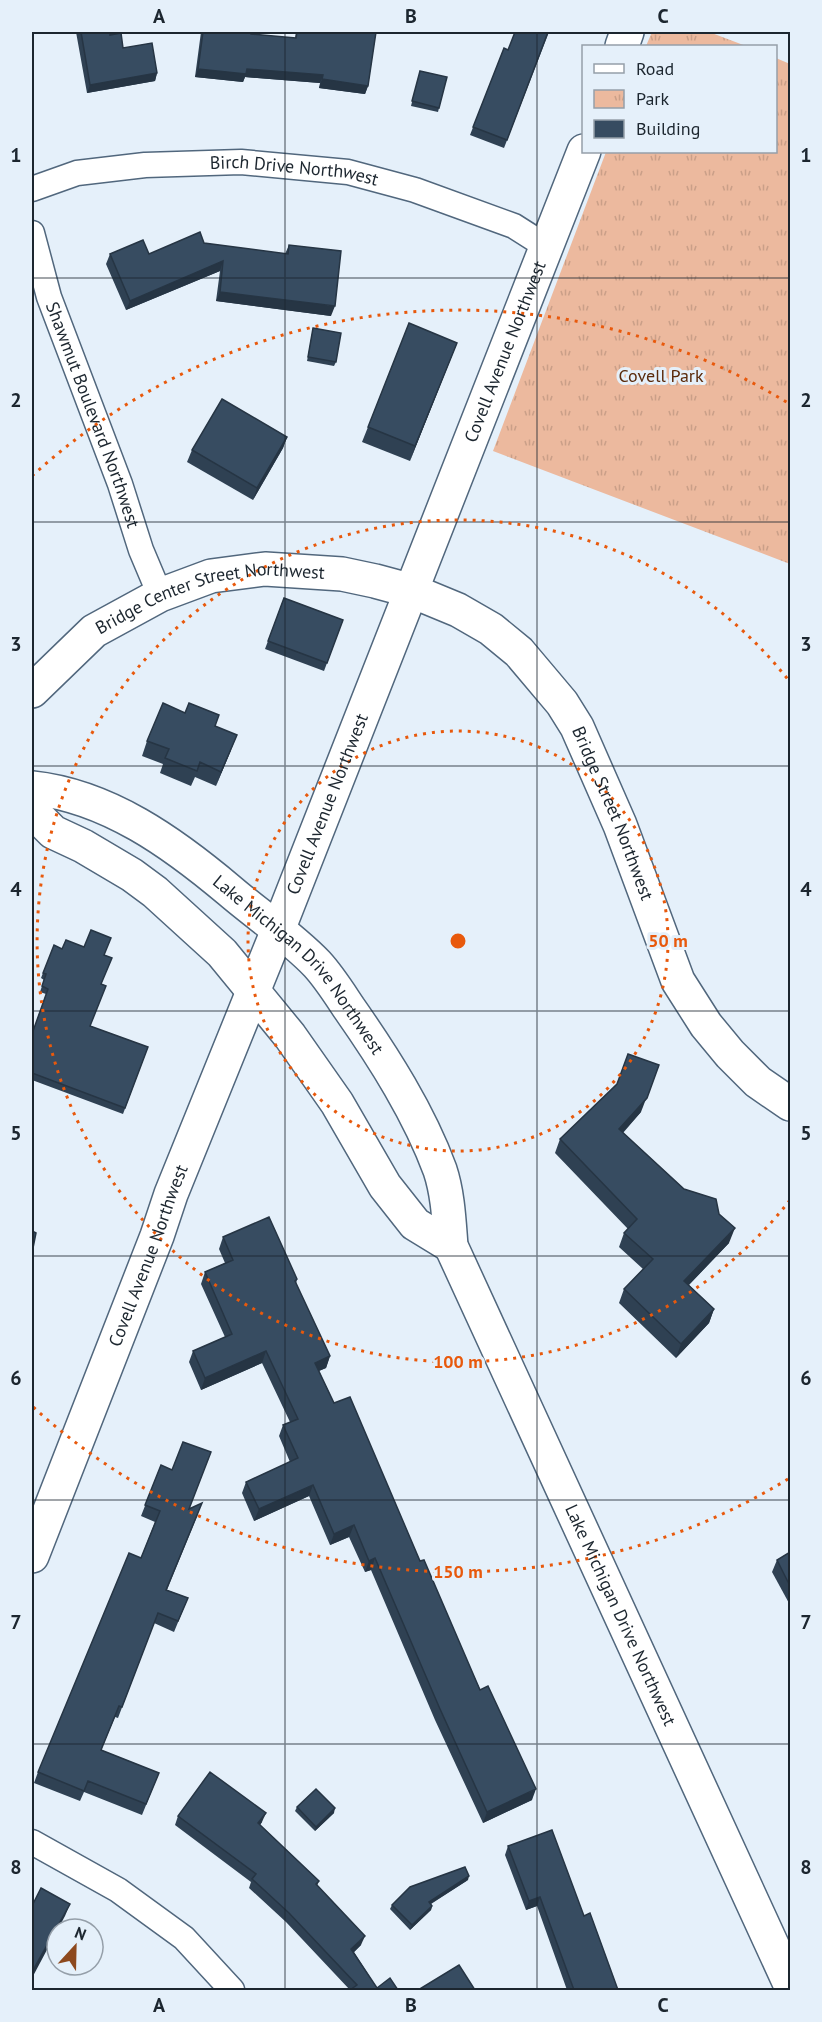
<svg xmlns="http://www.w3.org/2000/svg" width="822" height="2022" font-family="'PT Sans',sans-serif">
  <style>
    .park { fill: url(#park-tufts) }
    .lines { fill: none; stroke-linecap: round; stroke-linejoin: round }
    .street-casing { stroke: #51677d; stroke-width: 27 }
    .secondary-casing { stroke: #51677d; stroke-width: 36 }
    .highway-casing { stroke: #51677d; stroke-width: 36 }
    .street { stroke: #fff; stroke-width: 24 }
    .secondary { stroke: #fff; stroke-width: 33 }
    .highway { stroke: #fff; stroke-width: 33 }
    .wall { fill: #2f4153 }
    .shaded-wall { fill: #263544 }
    .building { fill: #374c61; stroke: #263544; stroke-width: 1.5 }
    .grid { fill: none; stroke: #1c262f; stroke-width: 1.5; stroke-opacity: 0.55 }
    .ring { fill: none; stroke: #e8590c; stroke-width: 3; stroke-dasharray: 3 6 }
    .labels { text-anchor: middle; stroke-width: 6; stroke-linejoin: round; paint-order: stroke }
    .street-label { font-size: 18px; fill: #1c262f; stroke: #e5f0fa }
    .park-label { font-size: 18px; fill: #5a2a0b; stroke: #e5f0fa }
    .centre { fill: #e8590c; stroke: #e5f0fa; stroke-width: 3 }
    .ring-label { font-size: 18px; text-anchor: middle; font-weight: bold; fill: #e8590c; stroke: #e5f0fa; stroke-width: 6; stroke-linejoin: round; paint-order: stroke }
    .neatline { fill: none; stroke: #1c262f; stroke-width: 2 }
    .grid-label { font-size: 20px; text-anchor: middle; font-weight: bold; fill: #1c262f }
  </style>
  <defs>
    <pattern id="park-tufts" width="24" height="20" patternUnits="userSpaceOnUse" patternTransform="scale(1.5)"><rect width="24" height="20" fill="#ecb99e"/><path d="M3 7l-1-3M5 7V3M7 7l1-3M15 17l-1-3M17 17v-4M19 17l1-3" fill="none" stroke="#ca9f88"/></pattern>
  </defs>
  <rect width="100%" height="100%" fill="#e5f0fa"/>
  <g class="park">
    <path d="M 652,32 L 709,32 L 746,46 L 646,46 Z"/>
    <path d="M 776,58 L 790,64 L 790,564 L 493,451 L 606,152 L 776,152 Z"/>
  </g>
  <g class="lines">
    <defs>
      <g id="street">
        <path id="s1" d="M 32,189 L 77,173 L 145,165 L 241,162 L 348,172 L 415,190 L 514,226 L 547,247"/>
        <path id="s2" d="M 32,233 L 49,297 L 120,484 L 141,550 L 160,595"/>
        <path d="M 32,1842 L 118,1890 L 184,1938 L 232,1990"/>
      </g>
      <g id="secondary">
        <path d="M 622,46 L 627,32"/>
        <path id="s3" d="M 32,691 L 94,631 L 160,595 L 211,576 L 265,569 L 342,574 L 375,581 L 412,591 L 458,610 L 491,629 L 519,652 L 562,703 L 577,727 L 620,825 L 678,981 L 706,1025 L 730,1054 L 758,1082 L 790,1104"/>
        <path id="s4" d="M 32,1556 L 157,1236 L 171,1194 L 278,930 L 584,151"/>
      </g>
      <g id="highway">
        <path id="s5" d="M 32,788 C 108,796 173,843 230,891 C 258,915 291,937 317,964 C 329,977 339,993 349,1008 C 384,1058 419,1113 440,1170 C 448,1194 449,1221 451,1246 L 790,1984"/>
        <path d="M 32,811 L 53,832 L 83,846 L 132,875 L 155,892 L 222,953 L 290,1036 L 337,1103 L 385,1186 L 415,1224 L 451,1246"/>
      </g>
    </defs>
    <use href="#street" class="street-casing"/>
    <use href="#secondary" class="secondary-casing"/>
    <use href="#highway" class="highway-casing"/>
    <use href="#street" class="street"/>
    <use href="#secondary" class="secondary"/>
    <use href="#highway" class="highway"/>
  </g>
  <g class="wall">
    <path d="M 76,32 L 110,32 L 110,35 L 123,48 L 157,73 L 155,81 L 87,93 Z"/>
    <path d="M 201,32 L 251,32 L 251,34 L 295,38 L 296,32 L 376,32 L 368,86 L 365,94 L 319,88 L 320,83 L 245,77 L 243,82 L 195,77 Z"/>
    <path d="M 549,32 L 504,148 L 470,135 L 504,48 L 508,50 Z"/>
    <path d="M 420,71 L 439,108 L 438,112 L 411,106 Z"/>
    <path d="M 204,243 L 285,254 L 289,245 L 331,316 L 216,301 L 220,271 L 126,310 L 106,264 L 110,254 L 149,254 Z"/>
    <path d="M 313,328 L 336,362 L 334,366 L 307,361 Z"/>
    <path d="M 457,343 L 410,461 L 362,442 L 368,427 Z"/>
    <path d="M 287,437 L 283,448 L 253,500 L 187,462 L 192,450 Z"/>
    <path d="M 284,598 L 343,620 L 324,671 L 265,649 Z"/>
    <path d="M 215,726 L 231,750 L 216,786 L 195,777 L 191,786 L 160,773 L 163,764 L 142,756 L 147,741 Z"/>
    <path d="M 54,945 L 62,949 L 104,955 L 101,984 L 90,1026 L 148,1047 L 123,1114 L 32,1080 L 32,1034 L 46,994 L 40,992 L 44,980 L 41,978 Z"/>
    <path d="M 641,1112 L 623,1133 L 684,1189 L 719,1214 L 729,1243 L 689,1285 L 714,1309 L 709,1323 L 676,1358 L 619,1303 L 624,1289 L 643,1269 L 619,1247 L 624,1233 L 628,1229 L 555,1153 L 560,1139 Z"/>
    <path d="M 223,1237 L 297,1279 L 296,1284 L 330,1356 L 326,1368 L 319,1371 L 334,1403 L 420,1561 L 532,1800 L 483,1823 L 435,1720 L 371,1570 L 365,1572 L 349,1537 L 330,1545 L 309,1496 L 254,1521 L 242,1493 L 246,1482 L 290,1462 L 279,1436 L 283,1425 L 290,1422 L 262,1363 L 201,1390 L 189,1362 L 193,1351 L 225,1337 L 201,1284 L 205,1272 L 225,1263 L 219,1249 Z"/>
    <path d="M 161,1465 L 190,1509 L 198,1514 L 167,1590 L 188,1598 L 174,1632 L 154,1623 L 118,1718 L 115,1717 L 101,1750 L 159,1773 L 142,1815 L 84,1792 L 80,1801 L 34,1783 L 38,1772 L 141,1558 L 155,1522 L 141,1516 Z"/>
    <path d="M 790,1552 L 790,1605 L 772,1572 L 777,1560 Z"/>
    <path d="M 297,1807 L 334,1813 L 315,1831 L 295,1811 Z"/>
    <path d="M 178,1816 L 262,1822 L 260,1825 L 319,1881 L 317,1886 L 361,1945 L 354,1952 L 377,1988 L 398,1990 L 350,1990 L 286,1922 L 249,1888 L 251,1882 L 175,1825 Z"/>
    <path d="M 508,1846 L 584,1916 L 618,1990 L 567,1990 L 537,1906 L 526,1910 L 505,1855 Z"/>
    <path d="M 468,1880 L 431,1904 L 432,1906 L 431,1910 L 410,1930 L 390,1909 L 392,1905 Z"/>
  </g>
  <g class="shaded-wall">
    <path d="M 198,69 L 247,69 L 323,75 L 320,83 L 245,77 L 243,82 L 195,77 Z"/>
    <path d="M 157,73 L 155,81 L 87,93 L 90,85 Z"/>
    <path d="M 322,79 L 368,86 L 365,94 L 319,88 Z"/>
    <path d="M 223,261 L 220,271 L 126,310 L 130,301 Z"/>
    <path d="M 220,292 L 335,306 L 331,316 L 216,301 Z"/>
    <path d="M 457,343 L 451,358 L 410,461 L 415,446 Z"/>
    <path d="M 287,437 L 283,448 L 253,500 L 257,488 Z"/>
    <path d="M 237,735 L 231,750 L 216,786 L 221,772 Z"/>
    <path d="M 659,1065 L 641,1112 L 613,1143 L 619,1129 Z"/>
    <path d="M 735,1228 L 729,1243 L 679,1295 L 684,1281 Z"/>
    <path d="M 714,1309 L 709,1323 L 676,1358 L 681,1344 Z"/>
    <path d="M 266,1351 L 262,1363 L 201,1390 L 205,1378 Z"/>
    <path d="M 330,1356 L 326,1368 L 311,1374 L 315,1363 Z"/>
    <path d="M 313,1485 L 309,1496 L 254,1521 L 259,1509 Z"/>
    <path d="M 354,1525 L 349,1537 L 330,1545 L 334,1534 Z"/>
    <path d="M 375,1558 L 371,1570 L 365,1572 L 369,1561 Z"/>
    <path d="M 536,1789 L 532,1800 L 483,1823 L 487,1812 Z"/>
    <path d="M 335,1808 L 334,1813 L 315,1831 L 316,1827 Z"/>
    <path d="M 266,1813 L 262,1822 L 255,1832 L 258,1823 Z"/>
    <path d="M 469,1876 L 468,1880 L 427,1906 L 429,1902 Z"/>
    <path d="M 540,1897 L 537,1906 L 526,1910 L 529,1901 Z"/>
    <path d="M 70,1904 L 65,1916 L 58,1929 L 57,1929 L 57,1931 L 32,1978 L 33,1970 Z"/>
    <path d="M 432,1906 L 431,1910 L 410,1930 L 412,1925 Z"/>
    <path d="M 365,1936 L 361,1945 L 348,1958 L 351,1949 Z"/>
  </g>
  <g class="building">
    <path d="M 81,32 L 110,32 L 110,35 L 121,33 L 123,48 L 152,43 L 157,73 L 90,85 Z"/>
    <path d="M 203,32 L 251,32 L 251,34 L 296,38 L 297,32 L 376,32 L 368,86 L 322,79 L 323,75 L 247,69 L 246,74 L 198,69 Z"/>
    <path d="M 515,32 L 548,32 L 507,140 L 473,127 L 504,48 L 508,50 Z"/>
    <path d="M 420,71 L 447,77 L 439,108 L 412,101 Z"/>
    <path d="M 200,232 L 204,243 L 288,254 L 289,245 L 341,251 L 335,306 L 220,292 L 223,261 L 130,301 L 110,254 L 143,240 L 149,254 Z"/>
    <path d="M 409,323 L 457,343 L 415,446 L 368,427 Z"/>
    <path d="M 313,328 L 341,333 L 336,362 L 308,357 Z"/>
    <path d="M 222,399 L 287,437 L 257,488 L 192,450 Z"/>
    <path d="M 284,598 L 343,620 L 327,663 L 268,641 Z"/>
    <path d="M 163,703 L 185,713 L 189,703 L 219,715 L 215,726 L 237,735 L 221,772 L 200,762 L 197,771 L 165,758 L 169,749 L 147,741 Z"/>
    <path d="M 91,930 L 111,938 L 104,955 L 112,958 L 101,984 L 106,986 L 90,1026 L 148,1047 L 125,1108 L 32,1073 L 32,1034 L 48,989 L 42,986 L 46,974 L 43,973 L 54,945 L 62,949 L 66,940 L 84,947 Z"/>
    <path d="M 628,1054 L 659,1065 L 647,1098 L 619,1129 L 684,1189 L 716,1199 L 719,1214 L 735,1228 L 684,1281 L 714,1309 L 681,1344 L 624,1289 L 653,1259 L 624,1233 L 637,1219 L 560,1139 L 617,1084 Z"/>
    <path d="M 269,1217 L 297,1279 L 295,1281 L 330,1356 L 315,1363 L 334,1403 L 350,1397 L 420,1561 L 424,1560 L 480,1690 L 488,1686 L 536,1789 L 487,1812 L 440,1709 L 375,1558 L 369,1561 L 354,1525 L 334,1534 L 313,1485 L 259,1509 L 246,1482 L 298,1458 L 283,1425 L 298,1419 L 266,1351 L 205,1378 L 193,1351 L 232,1334 L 205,1272 L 233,1260 L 223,1237 Z"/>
    <path d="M 32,1231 L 36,1233 L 32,1253 Z"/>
    <path d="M 183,1442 L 211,1452 L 189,1509 L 202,1503 L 166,1590 L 188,1598 L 178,1621 L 158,1613 L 122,1707 L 119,1706 L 101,1750 L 159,1773 L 146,1804 L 88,1781 L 84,1791 L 38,1772 L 129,1553 L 141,1558 L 160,1511 L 145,1505 L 161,1465 L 172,1470 Z"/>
    <path d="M 790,1552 L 790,1586 L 777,1560 Z"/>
    <path d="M 210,1772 L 266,1813 L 258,1823 L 319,1881 L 316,1884 L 365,1936 L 351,1949 L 377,1988 L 390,1978 L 398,1990 L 350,1990 L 357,1985 L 289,1913 L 252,1879 L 256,1874 L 178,1816 Z"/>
    <path d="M 316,1789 L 335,1808 L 316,1827 L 297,1807 Z"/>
    <path d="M 552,1830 L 584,1916 L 590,1913 L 618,1990 L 574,1990 L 540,1897 L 529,1901 L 508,1846 Z"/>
    <path d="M 465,1867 L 469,1876 L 429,1902 L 432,1906 L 412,1925 L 392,1905 L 410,1887 Z"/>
    <path d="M 41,1888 L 70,1904 L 33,1970 L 32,1969 L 32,1906 Z"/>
    <path d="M 459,1965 L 475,1990 L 418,1990 Z"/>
  </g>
  <path class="grid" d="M 285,32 L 285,1990M 537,32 L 537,1990M 32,278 L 790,278M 32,522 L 790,522M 32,766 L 790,766M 32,1011 L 790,1011M 32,1256 L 790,1256M 32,1500 L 790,1500M 32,1744 L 790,1744"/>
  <g class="ring">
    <circle cx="458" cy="941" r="210"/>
    <path d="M790 1200A421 421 0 1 1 790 682"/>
    <path d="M788 1479A631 631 0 0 1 32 1406M32 476A631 631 0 0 1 788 403"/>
  </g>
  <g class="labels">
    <g class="street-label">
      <text dy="6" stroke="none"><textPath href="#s1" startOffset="266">Birch Drive Northwest</textPath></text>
      <text dy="6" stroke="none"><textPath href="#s4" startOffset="1294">Covell Avenue Northwest</textPath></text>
      <text dy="6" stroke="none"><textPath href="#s2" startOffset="192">Shawmut Boulevard Northwest</textPath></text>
      <text dy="6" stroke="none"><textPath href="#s3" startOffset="210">Bridge Center Street Northwest</textPath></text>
      <text dy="6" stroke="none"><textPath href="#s4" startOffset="808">Covell Avenue Northwest</textPath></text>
      <text dy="6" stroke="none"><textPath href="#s3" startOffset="732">Bridge Street Northwest</textPath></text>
      <text dy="6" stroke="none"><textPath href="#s5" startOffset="328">Lake Michigan Drive Northwest</textPath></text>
      <text dy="6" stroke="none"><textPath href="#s4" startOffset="322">Covell Avenue Northwest</textPath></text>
      <text dy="6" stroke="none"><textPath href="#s5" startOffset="1064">Lake Michigan Drive Northwest</textPath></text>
    </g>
    <g class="park-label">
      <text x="661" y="382">Covell Park</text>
    </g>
  </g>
  <circle cx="458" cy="941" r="9" class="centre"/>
  <g class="ring-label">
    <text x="668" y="947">50 m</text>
    <text x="458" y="1368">100 m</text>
    <text x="458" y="1578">150 m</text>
  </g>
  <rect width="822" height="2022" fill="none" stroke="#e5f0fa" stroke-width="66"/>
  <rect x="582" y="45" width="195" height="108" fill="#e5f0fa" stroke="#959fa9" stroke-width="1.5"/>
  <rect x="594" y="64" width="30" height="9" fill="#ffffff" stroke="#959fa9" stroke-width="1.5"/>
  <text x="636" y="75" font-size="18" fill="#1c262f">Road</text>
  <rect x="594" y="90" width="30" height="18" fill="url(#park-tufts)" stroke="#959fa9" stroke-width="1.5"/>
  <text x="636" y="105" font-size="18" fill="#1c262f">Park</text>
  <rect x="594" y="120" width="30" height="18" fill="#374c61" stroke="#959fa9" stroke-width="1.5"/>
  <text x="636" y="135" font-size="18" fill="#1c262f">Building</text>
  <g transform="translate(75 1947) rotate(22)"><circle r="28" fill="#e5f0fa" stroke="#959fa9" stroke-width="1.5"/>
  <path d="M0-4.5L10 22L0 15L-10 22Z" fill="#8d491e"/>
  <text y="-9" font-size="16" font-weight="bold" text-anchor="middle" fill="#1c262f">N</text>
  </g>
  <rect x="33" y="33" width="756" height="1956" class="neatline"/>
  <g class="grid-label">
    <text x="159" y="23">A</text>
    <text x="411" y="23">B</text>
    <text x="663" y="23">C</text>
    <text x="16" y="162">1</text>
    <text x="806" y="162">1</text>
    <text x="16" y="407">2</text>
    <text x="806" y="407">2</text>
    <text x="16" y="651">3</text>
    <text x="806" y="651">3</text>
    <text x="16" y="896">4</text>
    <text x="806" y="896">4</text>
    <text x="16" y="1140">5</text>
    <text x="806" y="1140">5</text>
    <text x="16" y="1385">6</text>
    <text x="806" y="1385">6</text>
    <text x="16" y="1629">7</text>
    <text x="806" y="1629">7</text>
    <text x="16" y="1874">8</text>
    <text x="806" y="1874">8</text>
    <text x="159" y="2012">A</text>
    <text x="411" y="2012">B</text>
    <text x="663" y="2012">C</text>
  </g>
</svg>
